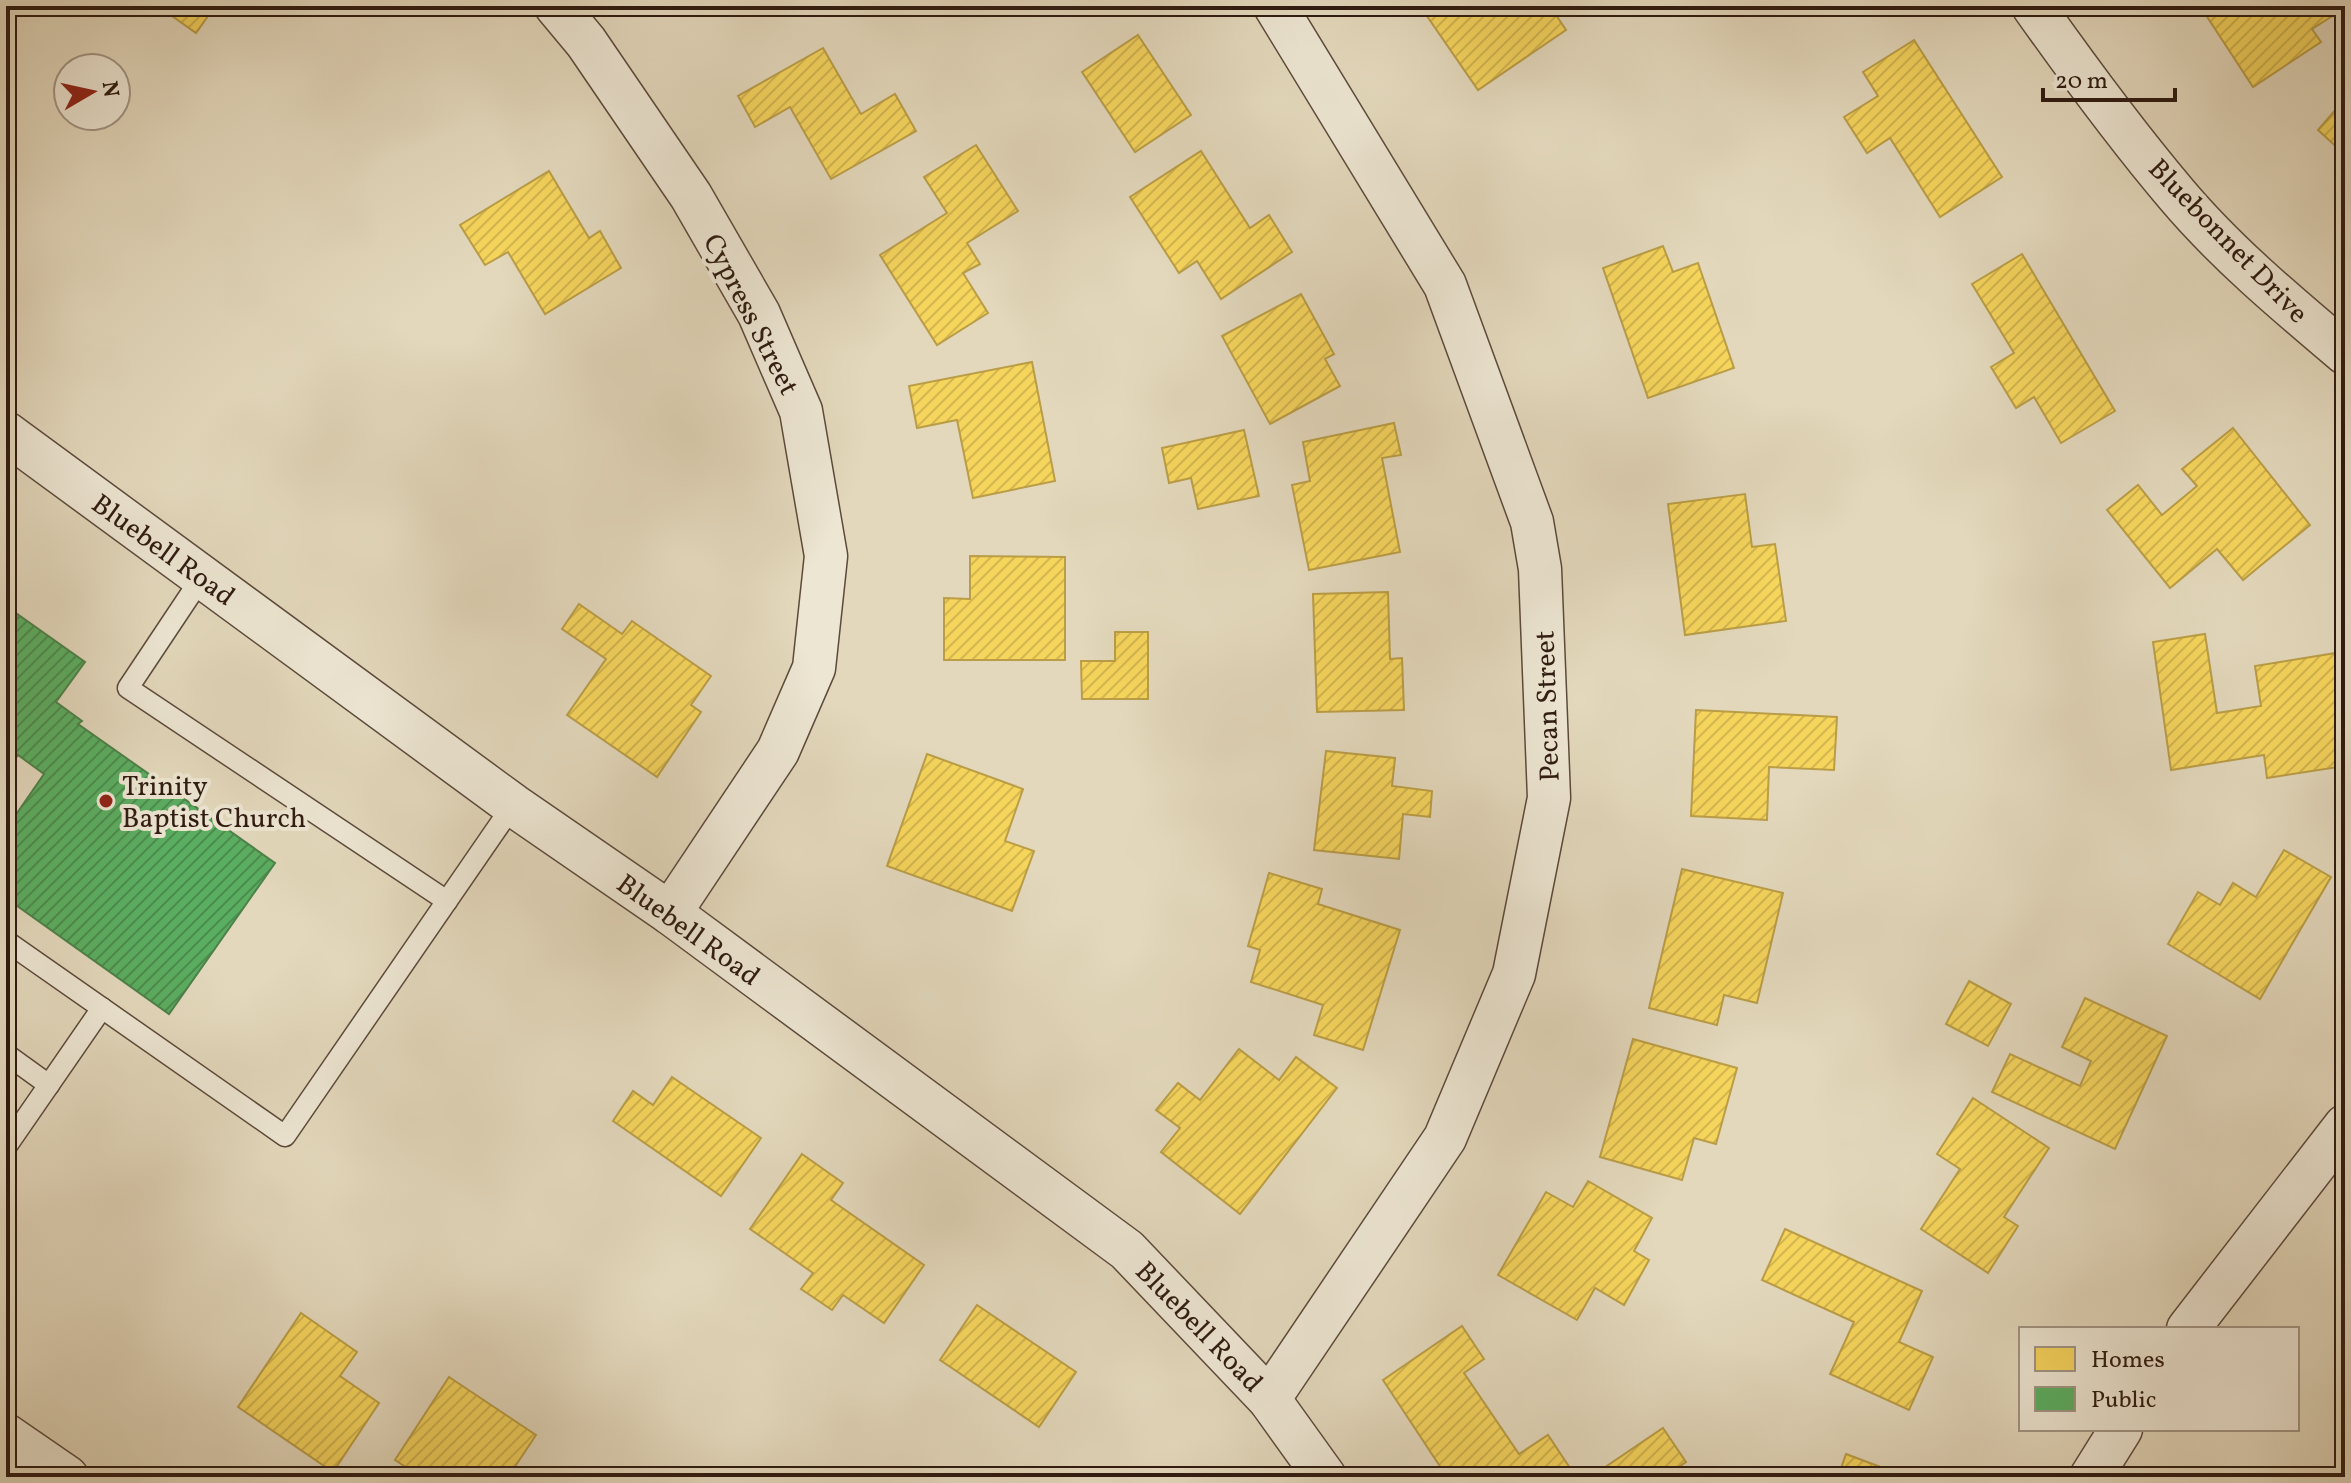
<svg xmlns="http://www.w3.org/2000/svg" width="2351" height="1483" font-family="Vollkorn,serif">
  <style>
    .homes { fill: url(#homes-hatch); stroke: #ba9d46; stroke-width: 2 }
    .public { fill: url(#public-hatch); stroke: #4d8249; stroke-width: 2 }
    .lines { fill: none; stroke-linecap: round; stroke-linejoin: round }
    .lane-casing { stroke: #5c4a3c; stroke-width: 23 }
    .street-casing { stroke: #5c4a3c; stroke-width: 45 }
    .lane { stroke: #ede6d3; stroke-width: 20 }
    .street { stroke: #ede6d3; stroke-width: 42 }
    .poi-dot { fill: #8f2418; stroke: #ede6d3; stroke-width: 3 }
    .labels { text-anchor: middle; stroke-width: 8; stroke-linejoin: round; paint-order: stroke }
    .street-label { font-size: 28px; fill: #2f1b11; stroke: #ede6d3 }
    .poi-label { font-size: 28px; fill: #2f1b11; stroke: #ede6d3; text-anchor: start }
  </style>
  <defs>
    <pattern id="homes-hatch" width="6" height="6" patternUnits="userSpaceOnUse" patternTransform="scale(2)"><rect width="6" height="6" fill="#f6d55c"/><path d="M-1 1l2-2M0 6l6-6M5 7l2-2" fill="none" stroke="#d3b64f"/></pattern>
    <pattern id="public-hatch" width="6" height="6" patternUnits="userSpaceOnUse" patternTransform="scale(2)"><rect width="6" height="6" fill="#5aae61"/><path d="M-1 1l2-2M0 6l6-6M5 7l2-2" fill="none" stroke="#4b8d4f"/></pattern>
  </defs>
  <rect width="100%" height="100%" fill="#e3d8bc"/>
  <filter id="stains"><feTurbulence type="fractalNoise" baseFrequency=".0025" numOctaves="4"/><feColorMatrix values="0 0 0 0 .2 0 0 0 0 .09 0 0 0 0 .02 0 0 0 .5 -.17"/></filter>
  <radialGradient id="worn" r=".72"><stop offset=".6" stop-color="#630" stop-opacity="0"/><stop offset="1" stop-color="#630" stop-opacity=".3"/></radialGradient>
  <g class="homes">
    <path d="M 158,6 L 215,6 L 196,33 Z"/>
    <path d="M 1420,6 L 1550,6 L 1566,30 L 1478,90 Z"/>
    <path d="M 2200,6 L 2345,6 L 2345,8 L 2312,29 L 2321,42 L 2253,87 Z"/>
    <path d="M 1138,35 L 1191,115 L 1135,152 L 1082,72 Z"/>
    <path d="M 1914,40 L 2002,177 L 1940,217 L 1890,138 L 1867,153 L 1844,117 L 1878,96 L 1863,72 Z"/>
    <path d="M 823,48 L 861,114 L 895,94 L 916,131 L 831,179 L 790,107 L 755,127 L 738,96 Z"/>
    <path d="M 2345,99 L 2345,155 L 2318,130 Z"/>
    <path d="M 976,145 L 1018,211 L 967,243 L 980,264 L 963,273 L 988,313 L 937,345 L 880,255 L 947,213 L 924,177 Z"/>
    <path d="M 1201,151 L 1250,228 L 1269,215 L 1292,252 L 1221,299 L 1197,261 L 1179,273 L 1130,197 Z"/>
    <path d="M 549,171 L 589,238 L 600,231 L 621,268 L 545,314 L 508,252 L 485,265 L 460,225 Z"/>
    <path d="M 1663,246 L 1673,272 L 1698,263 L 1734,368 L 1648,398 L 1603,268 Z"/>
    <path d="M 2022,254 L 2115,411 L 2061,443 L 2034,397 L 2016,408 L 1991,367 L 2014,353 L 1972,284 Z"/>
    <path d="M 1301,294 L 1334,354 L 1325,359 L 1340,386 L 1270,424 L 1222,336 Z"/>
    <path d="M 1032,362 L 1055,481 L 973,498 L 957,420 L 917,428 L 909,386 Z"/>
    <path d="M 1394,423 L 1401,455 L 1382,458 L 1400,552 L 1309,570 L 1292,485 L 1310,481 L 1303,442 Z"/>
    <path d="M 2233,428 L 2310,525 L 2243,580 L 2217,549 L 2170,588 L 2107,510 L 2138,485 L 2162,515 L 2197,486 L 2182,469 Z"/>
    <path d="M 1244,430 L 1259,496 L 1198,509 L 1191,478 L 1169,483 L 1162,448 Z"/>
    <path d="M 1745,494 L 1752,547 L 1775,544 L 1786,621 L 1685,635 L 1668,504 Z"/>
    <path d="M 970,556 L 1065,557 L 1065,660 L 944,660 L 944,598 L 970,599 Z"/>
    <path d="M 1388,592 L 1390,659 L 1402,658 L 1404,710 L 1317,712 L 1313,594 Z"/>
    <path d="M 579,604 L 622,634 L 632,621 L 711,676 L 691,705 L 701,712 L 657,777 L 567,715 L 606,659 L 562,629 Z"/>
    <path d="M 1115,632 L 1148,632 L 1148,699 L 1082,699 L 1081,661 L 1115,661 Z"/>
    <path d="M 2205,634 L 2217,713 L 2261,706 L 2255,666 L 2342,652 L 2345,766 L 2267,778 L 2264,755 L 2171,770 L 2153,642 Z"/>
    <path d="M 1696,710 L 1837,717 L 1834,770 L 1769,767 L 1767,820 L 1691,816 Z"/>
    <path d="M 1326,751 L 1395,758 L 1392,786 L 1432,791 L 1430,817 L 1403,814 L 1399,859 L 1314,850 Z"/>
    <path d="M 927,754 L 1023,789 L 1005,841 L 1034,851 L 1012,911 L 887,866 Z"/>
    <path d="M 2284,850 L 2331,877 L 2260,999 L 2168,944 L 2198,892 L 2220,905 L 2233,883 L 2256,897 Z"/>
    <path d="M 1682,869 L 1783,893 L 1757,1003 L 1724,995 L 1717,1025 L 1649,1008 Z"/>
    <path d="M 1269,873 L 1322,889 L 1318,904 L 1400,930 L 1363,1050 L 1314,1035 L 1323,1005 L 1251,982 L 1260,950 L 1248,946 Z"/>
    <path d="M 1969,981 L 2011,1004 L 1988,1046 L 1946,1024 Z"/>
    <path d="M 2085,998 L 2167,1036 L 2115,1149 L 1992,1092 L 2010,1054 L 2080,1086 L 2091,1061 L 2062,1047 Z"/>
    <path d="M 1633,1039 L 1737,1068 L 1716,1144 L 1694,1138 L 1682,1180 L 1600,1157 Z"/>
    <path d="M 1239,1049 L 1279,1080 L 1296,1057 L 1337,1088 L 1240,1214 L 1161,1152 L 1180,1128 L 1156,1110 L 1178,1083 L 1200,1100 Z"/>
    <path d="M 672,1077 L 761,1138 L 721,1196 L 613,1121 L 633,1091 L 653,1105 Z"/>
    <path d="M 1973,1098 L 2049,1148 L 2004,1217 L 2018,1226 L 1988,1273 L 1921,1229 L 1960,1169 L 1937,1154 Z"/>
    <path d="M 802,1154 L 843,1183 L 831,1200 L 924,1265 L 884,1323 L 843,1295 L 832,1310 L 801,1289 L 813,1273 L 750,1229 Z"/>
    <path d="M 1588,1181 L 1652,1218 L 1634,1251 L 1649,1260 L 1624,1305 L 1595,1288 L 1577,1320 L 1498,1275 L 1546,1192 L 1573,1207 Z"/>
    <path d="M 1785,1229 L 1922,1291 L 1899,1342 L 1933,1357 L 1909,1410 L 1830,1374 L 1854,1322 L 1762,1280 Z"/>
    <path d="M 977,1305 L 1076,1372 L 1039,1427 L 940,1360 Z"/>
    <path d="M 301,1313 L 357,1352 L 340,1376 L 379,1403 L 333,1472 L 238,1407 Z"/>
    <path d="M 1462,1326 L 1484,1359 L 1464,1373 L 1519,1454 L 1548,1435 L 1570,1468 L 1557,1477 L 1447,1477 L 1383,1380 Z"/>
    <path d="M 449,1377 L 536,1435 L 508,1477 L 421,1477 L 395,1460 Z"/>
    <path d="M 1663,1428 L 1686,1462 L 1665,1477 L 1597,1477 L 1595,1474 Z"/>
    <path d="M 1846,1454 L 1907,1477 L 1838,1477 Z"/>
  </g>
  <path class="public" d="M 6,606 L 85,662 L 56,702 L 82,721 L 78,724 L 275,863 L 169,1014 L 6,898 L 6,829 L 44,774 L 18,755 L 6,772 Z"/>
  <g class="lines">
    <defs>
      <g id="lane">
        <path d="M 202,577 L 128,688 L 447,901"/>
        <path d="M 6,941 L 285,1136 L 513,805"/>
        <path d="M 6,1054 L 49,1085"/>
        <path d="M 6,1147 L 102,1008"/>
      </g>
      <g id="street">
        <path d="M 556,6 L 586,42 L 691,196 L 759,314 L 801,411 L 826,556 L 814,668 L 778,751 L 670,913"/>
        <path d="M 2033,6 C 2079,71 2126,135 2177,195 C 2226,253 2287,304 2345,353"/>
        <path d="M 6,433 L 513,805 L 670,913 L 1127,1250 L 1269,1399 L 1325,1477"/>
        <path d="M 2188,1329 L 2345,1126"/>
        <path d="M 1269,1399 L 1445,1138 L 1514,974 L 1549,798 L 1540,569 L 1532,522 L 1445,285 L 1275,6"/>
        <path d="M 6,1435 L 67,1477"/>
        <path d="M 2091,1477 L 2121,1429"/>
      </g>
    </defs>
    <use href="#lane" class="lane-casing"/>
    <use href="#street" class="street-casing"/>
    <use href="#lane" class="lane"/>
    <use href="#street" class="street"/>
  </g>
  <circle class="poi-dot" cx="106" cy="801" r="8"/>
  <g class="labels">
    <g class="street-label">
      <text transform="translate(2229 240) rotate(46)" y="10">Bluebonnet Drive</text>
      <text transform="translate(752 314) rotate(63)" y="10">Cypress Street</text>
      <text transform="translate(164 549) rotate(36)" y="10">Bluebell Road</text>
      <text transform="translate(1546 706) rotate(-92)" y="10">Pecan Street</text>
      <text transform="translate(689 929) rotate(36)" y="10">Bluebell Road</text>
      <text transform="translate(1200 1326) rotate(46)" y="10">Bluebell Road</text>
    </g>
    <g class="poi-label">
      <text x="122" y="795">Trinity<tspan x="122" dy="32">Baptist Church</tspan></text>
    </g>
  </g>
  <rect width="2351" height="1483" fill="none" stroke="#e3d8bc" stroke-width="32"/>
  <rect x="8" y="8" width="2335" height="1467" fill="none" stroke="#2f1b11" stroke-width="4"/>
  <rect x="16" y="16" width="2319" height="1451" fill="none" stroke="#2f1b11" stroke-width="2"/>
  <rect x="2019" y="1327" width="280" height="104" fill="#ede6d3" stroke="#a19585" stroke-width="2"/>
  <rect x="2035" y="1347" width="40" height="24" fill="#f6d55c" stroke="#a19585" stroke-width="2"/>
  <text x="2091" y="1367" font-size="24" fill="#2f1b11">Homes</text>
  <rect x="2035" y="1387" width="40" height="24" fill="#5aae61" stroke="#a19585" stroke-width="2"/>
  <text x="2091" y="1407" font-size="24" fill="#2f1b11">Public</text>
  <g transform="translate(92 92) rotate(81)"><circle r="38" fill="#ede6d3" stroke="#a19585" stroke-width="2"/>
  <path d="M0-6L14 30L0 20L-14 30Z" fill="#8f2418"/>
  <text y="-12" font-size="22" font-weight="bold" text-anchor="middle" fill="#2f1b11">N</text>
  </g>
  <path d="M2043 88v12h132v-12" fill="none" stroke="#2f1b11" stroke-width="4"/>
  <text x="2055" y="88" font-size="24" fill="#2f1b11" stroke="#ede6d3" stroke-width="6" paint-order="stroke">20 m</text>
  <rect width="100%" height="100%" filter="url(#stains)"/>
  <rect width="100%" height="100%" fill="url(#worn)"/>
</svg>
